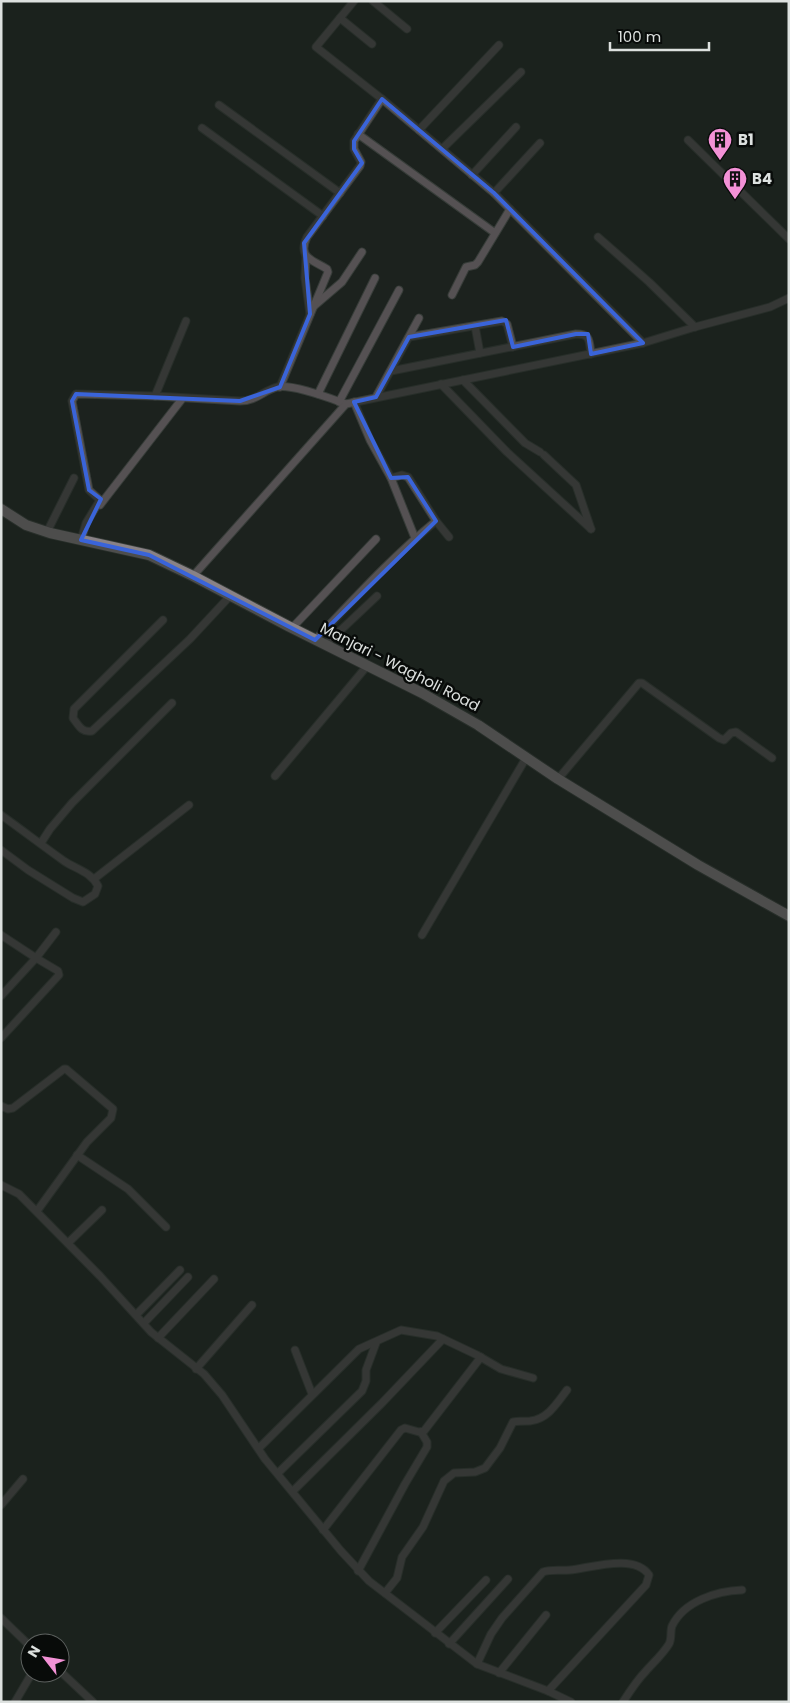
<svg xmlns="http://www.w3.org/2000/svg" width="790" height="1703" font-family="Poppins,sans-serif">
  <style>
    .lines { fill: none; stroke-linecap: round; stroke-linejoin: round }
    .minor-casing { stroke: #373d39; stroke-width: 9 }
    .primary-casing { stroke: #373d39; stroke-width: 12 }
    .minor { stroke: #555153; stroke-width: 7 }
    .primary { stroke: #898286; stroke-width: 10 }
    .marked { fill: none; stroke: #3a64d9; stroke-width: 4; stroke-linejoin: round }
    .labels { text-anchor: middle; stroke-width: 5; stroke-linejoin: round; paint-order: stroke }
    .poi-label { font-size: 15px; font-weight: bold; fill: #dde1df; stroke: #080b09; text-anchor: start }
    .street-label { font-size: 15px; fill: #dde1df; stroke: #080b09 }
  </style>
  <rect width="100%" height="100%" fill="#1c221e"/>
  <g class="lines">
    <defs>
      <g id="minor">
        <path d="M 373,1 L 407,29"/>
        <path d="M 340,18 L 372,44"/>
        <path d="M 382,99 L 494,193 L 643,343"/>
        <path d="M 219,105 L 340,193"/>
        <path d="M 202,128 L 323,216"/>
        <path d="M 419,130 L 499,45"/>
        <path d="M 358,134 L 495,233"/>
        <path d="M 688,140 L 789,239"/>
        <path d="M 442,149 L 521,72"/>
        <path d="M 472,175 L 516,127"/>
        <path d="M 494,193 L 540,143"/>
        <path d="M 598,237 L 649,282 L 695,327"/>
        <path d="M 306,257 L 305,278 L 310,314"/>
        <path d="M 452,295 L 466,267 L 475,265 L 478,262 L 510,209"/>
        <path d="M 314,306 L 342,282 L 362,252"/>
        <path d="M 475,326 L 480,353"/>
        <path d="M 409,337 L 502,321 L 507,324 L 513,347"/>
        <path d="M 391,371 L 576,334 C 591,334 589,341 591,354"/>
        <path d="M 463,380 L 525,443 L 540,452"/>
        <path d="M 441,384 L 507,452 L 591,529"/>
        <path d="M 280,387 L 328,272 L 327,269 C 313,260 297,258 307,237 L 360,166 L 361,162 L 354,149 L 354,141 L 382,99 L 316,47 L 354,1"/>
        <path d="M 318,394 L 375,278"/>
        <path d="M 155,396 L 186,321"/>
        <path d="M 376,397 L 419,318"/>
        <path d="M 339,402 L 399,290"/>
        <path d="M 354,402 L 370,440 L 391,478 L 415,538"/>
        <path d="M 544,455 L 576,485 L 591,529"/>
        <path d="M 391,478 L 402,475 L 408,477 L 436,521 L 449,537"/>
        <path d="M 100,505 L 182,399"/>
        <path d="M 47,532 L 74,478"/>
        <path d="M 81,540 L 86,523 L 100,500 L 89,490 L 72,401 L 76,394 L 155,396 L 240,401 C 256,401 263,391 277,387 C 293,384 329,398 346,404"/>
        <path d="M 193,576 L 346,404 L 643,343 L 695,327 L 770,307 L 789,298"/>
        <path d="M 163,620 L 74,709 L 73,718 C 79,726 82,733 92,731 L 190,639 L 230,596"/>
        <path d="M 292,628 L 376,539"/>
        <path d="M 315,640 C 354,599 392,557 436,521"/>
        <path d="M 325,645 L 377,596"/>
        <path d="M 275,776 L 367,666"/>
        <path d="M 558,779 L 639,683 L 642,683 L 719,738 L 724,740 L 731,733 L 736,732 L 772,758"/>
        <path d="M 1,815 C 22,830 43,846 64,861 C 76,869 91,872 98,886 L 95,894 L 83,902 L 73,898 L 28,870 L 1,850"/>
        <path d="M 41,843 L 50,829 L 72,803 L 172,703"/>
        <path d="M 94,879 L 189,805"/>
        <path d="M 1,935 L 36,958 L 1,996"/>
        <path d="M 422,935 L 526,758"/>
        <path d="M 1,1038 L 59,975 L 58,971 L 36,958 L 56,932"/>
        <path d="M 1,1106 L 8,1109 L 13,1108 L 64,1069 L 66,1069 L 113,1109 L 111,1118 L 87,1142 L 37,1211"/>
        <path d="M 77,1155 L 128,1189 L 166,1227"/>
        <path d="M 1,1185 L 19,1194 L 100,1276 L 151,1332 L 204,1374 L 222,1395 L 265,1459 L 341,1551 L 369,1581 L 477,1664 L 548,1691 L 571,1702"/>
        <path d="M 68,1243 L 102,1210"/>
        <path d="M 136,1315 L 180,1270"/>
        <path d="M 144,1323 L 188,1277"/>
        <path d="M 158,1338 L 214,1279"/>
        <path d="M 295,1350 L 312,1394"/>
        <path d="M 196,1369 L 252,1305"/>
        <path d="M 259,1448 L 359,1349 L 401,1330 L 437,1336 L 477,1355 L 501,1369 L 533,1378"/>
        <path d="M 278,1473 L 362,1391 L 366,1381 L 366,1370 L 376,1343"/>
        <path d="M 293,1491 L 382,1403 L 443,1339"/>
        <path d="M 1,1505 L 23,1479"/>
        <path d="M 323,1530 L 401,1430 L 405,1428 L 419,1432 L 424,1431 L 481,1357"/>
        <path d="M 358,1571 L 405,1484 L 427,1447 L 427,1442 L 421,1432"/>
        <path d="M 385,1593 L 397,1578 L 402,1557 L 423,1527 L 444,1481 L 454,1473 L 475,1472 L 485,1468 L 500,1448 L 513,1422 C 519,1421 524,1421 530,1421 C 548,1419 557,1403 567,1390"/>
        <path d="M 1,1618 L 30,1646"/>
        <path d="M 435,1633 L 486,1580"/>
        <path d="M 449,1644 L 508,1579"/>
        <path d="M 477,1664 L 491,1634 L 502,1618 L 543,1572 C 551,1569 561,1571 570,1570 C 590,1568 635,1553 649,1575 L 646,1585 L 548,1691"/>
        <path d="M 60,1671 L 93,1702"/>
        <path d="M 499,1673 L 546,1615"/>
        <path d="M 15,1702 L 32,1673"/>
        <path d="M 623,1702 C 630,1691 637,1680 646,1671 C 653,1663 663,1654 669,1644 C 672,1639 670,1631 672,1626 C 684,1601 717,1591 742,1590"/>
      </g>
      <path id="primary" d="M 1,509 L 26,525 L 50,533 L 149,555 L 193,576 L 288,626 L 422,693 L 478,725 L 558,779 L 698,865 L 789,916"/>
    </defs>
    <use href="#minor" class="minor-casing"/>
    <use href="#primary" class="primary-casing"/>
    <use href="#minor" class="minor"/>
    <use href="#primary" class="primary"/>
  </g>
  <path d="M0 0H790V1703H0ZM 382,99 L 494,193 L 643,343 L 591,354 L 588,334 L 576,334 L 513,347 L 506,320 L 409,337 L 376,397 L 354,402 L 391,478 L 408,477 L 436,521 L 315,640 L 149,555 L 81,540 L 101,499 L 89,490 L 72,401 L 76,394 L 240,401 L 280,387 L 310,314 L 304,243 L 362,163 L 354,149 L 354,141 Z" fill="#1c221e" fill-opacity=".55" fill-rule="evenodd"/>
  <path class="marked" d="M 382,99 L 494,193 L 643,343 L 591,354 L 588,334 L 576,334 L 513,347 L 506,320 L 409,337 L 376,397 L 354,402 L 391,478 L 408,477 L 436,521 L 315,640 L 149,555 L 81,540 L 101,499 L 89,490 L 72,401 L 76,394 L 240,401 L 280,387 L 310,314 L 304,243 L 362,163 L 354,149 L 354,141 Z"/>
  <defs>
    <symbol id="building-pin" viewBox="-11 -11 22 30"><path d="M0 17L-7.5 6A9.5 9.5 0 1 1 7.5 6Z" fill="#f391d6" stroke="#080b09"/><path d="M-4-6H4V6H1V3H-1V6H-4ZM-2.5-4.3h1.7v1.8h-1.7ZM.8-4.3h1.7v1.8H.8ZM-2.5-1h1.7V.8h-1.7ZM.8-1h1.7V.8H.8Z" fill="#111"/></symbol>
  </defs>
  <g fill-rule="evenodd">
    <use href="#building-pin" x="706" y="126" width="28" height="38"/>
    <use href="#building-pin" x="721" y="165" width="28" height="38"/>
  </g>
  <g class="labels">
    <g class="poi-label">
      <text x="738" y="145">B1</text>
      <text x="752" y="184">B4</text>
    </g>
    <g class="street-label">
      <text transform="translate(400 667) rotate(27)" y="5">Manjari - Wagholi Road</text>
    </g>
  </g>
  <rect width="790" height="1703" fill="none" stroke="#dde1df" stroke-width="5"/>
  <g transform="translate(45 1658) rotate(301)"><circle r="24" fill="#080b09" stroke="#5d615f"/>
  <path d="M0-4L9 19L0 12L-9 19Z" fill="#f391d6"/>
  <text y="-8" font-size="14" font-weight="bold" text-anchor="middle" fill="#dde1df">N</text>
  </g>
  <path d="M610 42v8h99v-8" fill="none" stroke="#dde1df" stroke-width="2.5"/>
  <text x="618" y="42" font-size="15" fill="#dde1df" stroke="#080b09" stroke-width="4" paint-order="stroke">100 m</text>
</svg>
